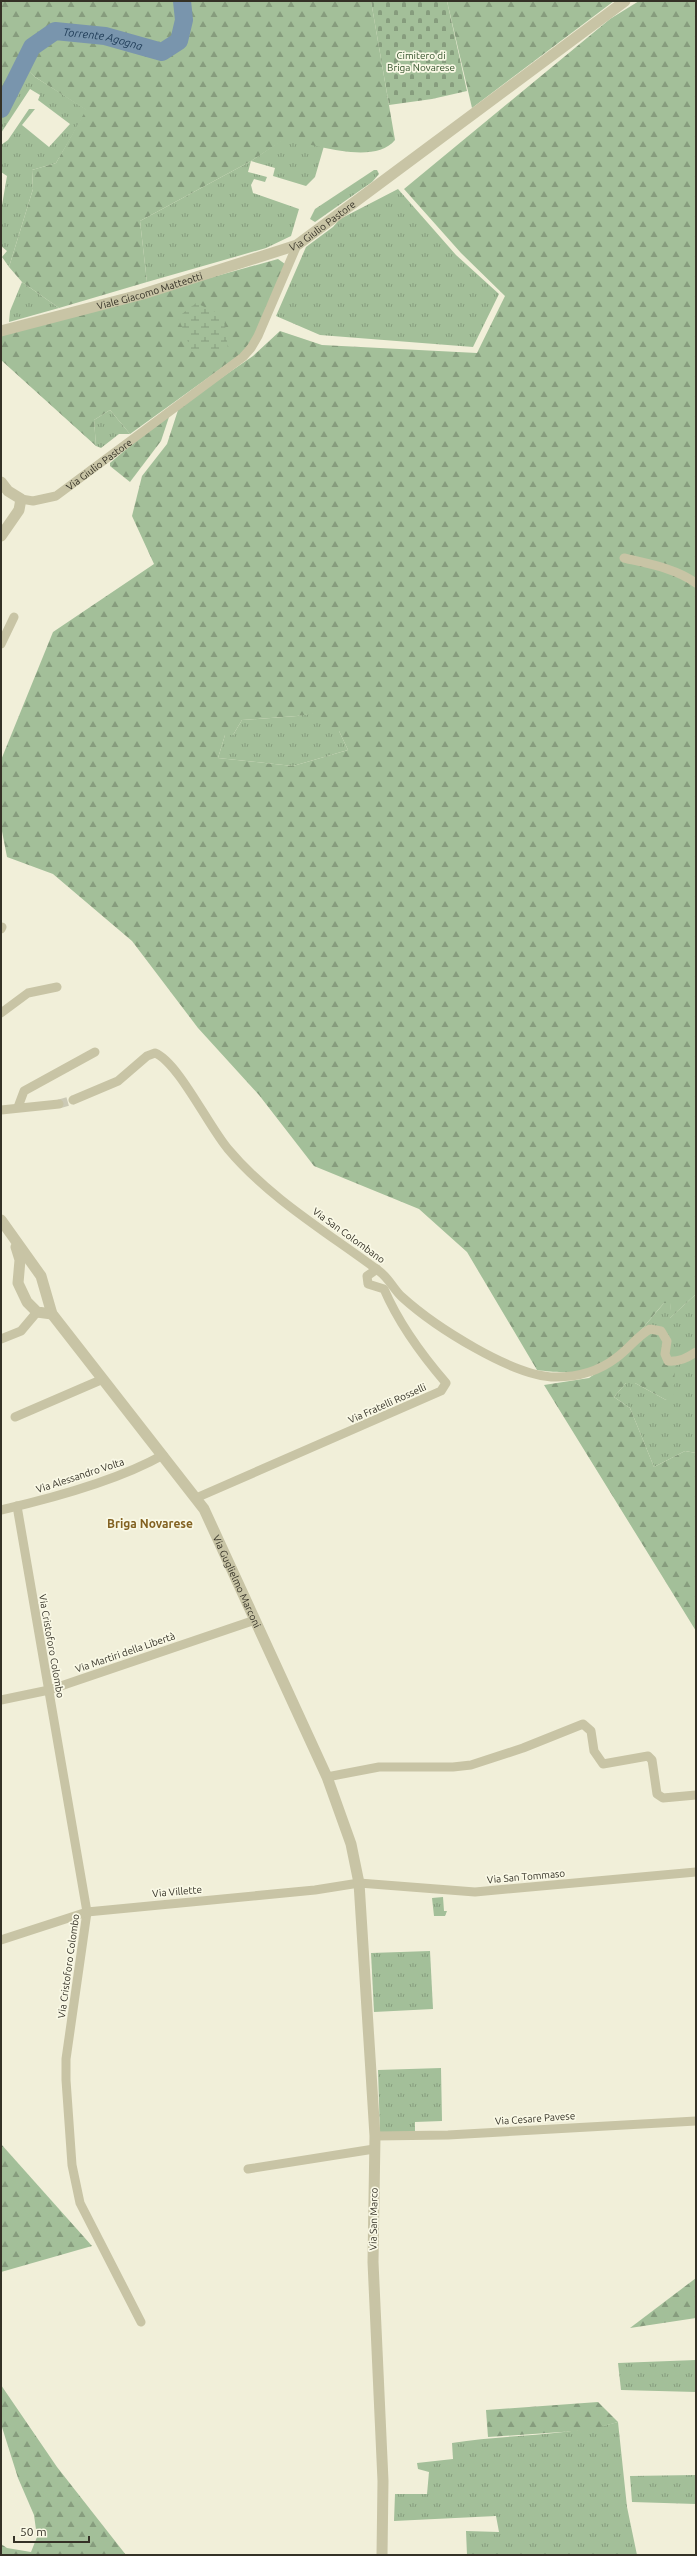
<svg xmlns="http://www.w3.org/2000/svg" width="697" height="2556" font-family="Ubuntu,sans-serif">
  <style>
    .grass { fill: url(#grass-tufts) }
    .forest { fill: url(#forest-firs); fill-rule: evenodd }
    .wetland { fill: url(#wetland-marsh) }
    .cemetery { fill: url(#cemetery-stones) }
    .lines { fill: none; stroke-linecap: round; stroke-linejoin: round }
    .river { stroke: #7995ad; stroke-width: 18 }
    .minor-tunnel { stroke: #cbc9b5; stroke-width: 9; stroke-dasharray: 9 4.5; stroke-linecap: butt }
    .minor { stroke: #c8c4a5; stroke-width: 9 }
    .tertiary { stroke: #c8c4a5; stroke-width: 11 }
    .labels { text-anchor: middle; stroke-width: 3.5; stroke-linejoin: round; paint-order: stroke }
    .park-label { font-size: 10px; fill: #33522b; stroke: #f9f8e5 }
    .street-label { font-size: 10px; fill: #343126; stroke: #f9f8e5 }
    .water-label { font-size: 11px; font-style: italic; fill: #1d3a55; stroke: #f9f8e5 }
    .quarter-label { font-size: 12px; font-weight: bold; fill: #826121; stroke: #f9f8e5 }
  </style>
  <defs>
    <pattern id="grass-tufts" width="24" height="20" patternUnits="userSpaceOnUse"><rect width="24" height="20" fill="#a3bf99"/><path d="M3 7l-1-3M5 7V3M7 7l1-3M15 17l-1-3M17 17v-4M19 17l1-3" fill="none" stroke="#869c7d"/></pattern>
    <pattern id="forest-firs" width="22" height="20" patternUnits="userSpaceOnUse"><rect width="22" height="20" fill="#a3bf99"/><path d="M5 1l3.5 6h-7zM16 11l3.5 6h-7z" fill="#869c7d"/></pattern>
    <pattern id="wetland-marsh" width="20" height="14" patternUnits="userSpaceOnUse"><rect width="20" height="14" fill="#a3bf99"/><path d="M1 5h8M5 5V1M11 12h8M15 12V8" fill="none" stroke="#869c7d"/></pattern>
    <pattern id="cemetery-stones" width="16" height="16" patternUnits="userSpaceOnUse"><rect width="16" height="16" fill="#a3bf99"/><path d="M2 7V4a2 2 0 0 1 4 0v3zM10 15v-3a2 2 0 0 1 4 0v3z" fill="#869c7d"/></pattern>
  </defs>
  <rect width="100%" height="100%" fill="#f1efd9"/>
  <g class="grass">
    <path d="M 25,67 L 35,77 L 87,110 L 56,163 L 32,170 L 33,189 L 9,267 L 2,257 L 7,251 L 1,246 L 1,211 L 7,176 L 1,172 L 1,145 L 8,140 L 29,109 L 35,109 L 22,125 L 49,147 L 70,124 L 38,100 L 40,95 L 30,89 L 1,133 L 1,114 Z"/>
    <path d="M 285,138 L 324,146 L 315,177 L 306,186 L 273,176 L 275,168 L 251,161 L 248,172 L 267,177 L 265,182 L 254,179 L 251,185 L 253,193 L 299,209 L 291,236 L 266,248 L 147,282 L 140,221 L 251,161 Z"/>
    <path d="M 374,170 L 377,170 L 379,174 L 372,182 L 315,222 L 310,219 L 315,209 Z"/>
    <path d="M 398,189 L 456,255 L 499,294 L 473,347 L 320,335 L 276,316 L 306,247 L 333,227 L 340,219 Z"/>
    <path d="M 22,282 L 59,308 L 9,322 L 10,311 Z"/>
    <path d="M 110,410 L 130,434 L 119,434 L 101,448 L 96,446 L 94,420 Z"/>
    <path d="M 319,712 L 339,731 L 348,750 L 293,766 L 218,758 L 225,735 L 233,735 L 242,720 L 297,716 Z"/>
    <path d="M 696,1294 L 696,1350 L 675,1360 L 637,1335 L 664,1303 L 671,1303 L 670,1318 Z"/>
    <path d="M 696,1357 L 696,1453 L 685,1451 L 654,1467 L 630,1408 L 614,1397 L 626,1383 L 635,1383 L 666,1400 L 675,1363 Z"/>
    <path d="M 443,1897 L 444,1911 L 447,1911 L 445,1916 L 434,1916 L 432,1898 Z"/>
    <path d="M 430,1951 L 433,2009 L 374,2012 L 371,1953 Z"/>
    <path d="M 441,2068 L 442,2121 L 415,2122 L 415,2133 L 380,2134 L 378,2070 Z"/>
    <path d="M 696,2360 L 696,2392 L 621,2390 L 618,2363 Z"/>
    <path d="M 618,2422 L 627,2507 L 637,2555 L 467,2555 L 466,2531 L 499,2532 L 496,2516 L 394,2521 L 395,2494 L 427,2494 L 429,2472 L 418,2469 L 417,2463 L 453,2459 L 452,2443 C 507,2434 564,2437 618,2422 Z"/>
    <path d="M 696,2475 L 696,2504 L 632,2502 L 630,2476 Z"/>
  </g>
  <g class="forest">
    <path d="M 1,1 L 371,1 L 395,140 C 374,166 314,144 285,139 L 251,161 L 140,221 L 147,282 L 59,308 L 22,282 L 9,267 L 33,189 L 32,170 L 56,163 L 86,110 L 35,77 L 21,64 L 1,102 Z"/>
    <path d="M 447,1 L 614,1 L 472,108 Z"/>
    <path d="M 639,1 L 696,1 L 696,1294 L 669,1319 L 671,1303 L 664,1303 C 643,1327 621,1359 589,1370 C 576,1374 550,1372 537,1370 L 467,1252 L 419,1209 L 314,1166 L 259,1095 L 198,1028 L 132,941 L 53,874 L 7,857 L 1,826 L 1,760 L 53,632 L 154,564 L 132,516 L 142,476 L 167,444 L 179,407 L 253,356 L 280,331 L 322,345 L 477,353 L 505,296 L 461,253 L 404,189 L 610,19 ZM 319,713 L 325,731 L 339,731 L 348,750 L 293,766 L 218,758 L 225,735 L 233,735 L 242,720 L 297,716 Z"/>
    <path d="M 278,259 L 285,264 L 256,335 L 241,354 L 130,434 L 110,410 L 94,420 L 96,446 L 1,360 L 1,336 Z"/>
    <path d="M 171,411 L 161,441 L 130,482 L 110,466 L 110,463 Z"/>
    <path d="M 650,1331 L 659,1333 L 665,1342 L 664,1353 L 675,1363 L 674,1394 L 666,1400 L 635,1383 L 626,1383 L 614,1397 L 630,1408 L 654,1467 L 685,1451 L 696,1453 L 696,1631 L 544,1385 L 589,1378 L 617,1359 Z"/>
    <path d="M 1,2144 L 92,2246 L 1,2272 Z"/>
    <path d="M 696,2278 L 696,2318 L 630,2328 Z"/>
    <path d="M 1,2385 L 57,2467 L 126,2555 L 1,2555 L 1,2544 L 7,2548 L 31,2552 L 37,2537 L 34,2515 L 18,2478 L 1,2424 Z"/>
    <path d="M 598,2402 L 618,2422 L 590,2430 L 488,2437 L 486,2410 Z"/>
  </g>
  <path class="wetland" d="M 196,303 L 224,316 L 228,349 L 192,352 L 178,317 Z"/>
  <path class="cemetery" d="M 371,1 L 447,1 L 467,91 L 432,99 L 389,105 Z"/>
  <g class="lines">
    <path class="river" id="s1" d="M 1,109 L 32,47 L 55,31 L 105,36 L 162,52 L 179,41 L 184,20 L 182,1"/>
    <path class="minor-tunnel" d="M 59,1104 L 73,1100"/>
    <g class="minor">
      <path id="s2" d="M 21,499 L 33,501 L 56,496 L 243,357 L 251,348 L 258,336 L 297,245"/>
      <path d="M 624,558 C 649,564 675,568 696,583"/>
      <path d="M 1,644 L 14,617"/>
      <path d="M 1,929 L 2,927"/>
      <path d="M 1,1013 L 28,993 L 57,987"/>
      <path d="M 73,1100 L 118,1081 L 147,1056 L 155,1053 C 178,1062 209,1127 228,1149 C 269,1198 328,1233 379,1271 C 389,1278 394,1290 402,1297 C 434,1326 513,1377 556,1377 C 578,1377 599,1371 616,1358 C 629,1349 636,1337 650,1329 L 661,1331 L 667,1341 L 665,1354 L 668,1361 C 679,1362 687,1358 696,1352"/>
      <path d="M 18,1107 L 24,1091 L 95,1052"/>
      <path d="M 1,1110 L 59,1104"/>
      <path d="M 1,1339 L 21,1331 L 37,1312"/>
      <path d="M 15,1417 L 103,1379"/>
      <path d="M 196,1498 L 441,1391 L 446,1383 C 421,1354 399,1324 384,1289 L 368,1284 L 367,1276 L 377,1269"/>
      <path d="M 17,1506 L 87,1912 L 66,2059 L 66,2080 L 72,2165 L 80,2203 L 141,2322"/>
      <path d="M 1,1510 C 53,1498 117,1481 163,1455"/>
      <path d="M 1,1700 L 49,1690 L 255,1620"/>
      <path d="M 327,1777 L 379,1767 L 453,1767 L 471,1765 L 523,1748 L 583,1724 L 591,1731 L 594,1751 L 603,1764 L 648,1756 L 652,1760 L 657,1794 L 663,1798 L 696,1795"/>
      <path d="M 1,1940 L 87,1912 L 315,1890 L 359,1883 L 475,1892 L 696,1872"/>
      <path d="M 375,2136 L 448,2135 L 696,2121"/>
      <path d="M 248,2169 L 374,2149"/>
    </g>
    <g class="tertiary">
      <path id="s3" d="M 1,331 L 143,294 L 297,245 L 625,1"/>
      <path d="M 1,482 L 8,491 L 21,499 L 19,510 L 1,536"/>
      <path id="s4" d="M 1,1220 L 41,1276 L 52,1314 L 204,1509 L 327,1777 L 351,1844 L 359,1883 L 375,2136 L 373,2262 L 383,2481 L 382,2555"/>
      <path d="M 16,1247 L 20,1260 L 18,1283 L 27,1302 L 37,1312 L 52,1314"/>
    </g>
  </g>
  <g class="labels">
    <g class="park-label">
      <text x="421" y="59">Cimitero di<tspan x="421" dy="12">Briga Novarese</tspan></text>
    </g>
    <g class="street-label">
      <text dy="4" stroke="none"><textPath href="#s3" startOffset="340">Via Giulio Pastore</textPath></text>
      <text dy="4" stroke="none"><textPath href="#s3" startOffset="154">Viale Giacomo Matteotti</textPath></text>
      <text dy="4" stroke="none"><textPath href="#s2" startOffset="89">Via Giulio Pastore</textPath></text>
      <text transform="translate(349 1235) rotate(36)" y="4">Via San Colombano</text>
      <text transform="translate(387 1403) rotate(-24)" y="4">Via Fratelli Rosselli</text>
      <text transform="translate(80 1475) rotate(-18)" y="4">Via Alessandro Volta</text>
      <text dy="4" stroke="none"><textPath href="#s4" startOffset="435">Via Guglielmo Marconi</textPath></text>
      <text transform="translate(52 1646) rotate(80)" y="4">Via Cristoforo Colombo</text>
      <text transform="translate(125 1652) rotate(-19)" y="4">Via Martiri della Libertà</text>
      <text transform="translate(526 1876) rotate(-5)" y="4">Via San Tommaso</text>
      <text transform="translate(177 1891) rotate(-5)" y="4">Via Villette</text>
      <text transform="translate(68 1966) rotate(-82)" y="4">Via Cristoforo Colombo</text>
      <text transform="translate(535 2118) rotate(-4)" y="4">Via Cesare Pavese</text>
      <text transform="translate(373 2219) rotate(-89)" y="4">Via San Marco</text>
    </g>
    <g class="water-label">
      <text dy="4" stroke="none"><textPath href="#s1" startOffset="146">Torrente Agogna</textPath></text>
    </g>
    <g class="quarter-label">
      <text x="150" y="1528">Briga Novarese</text>
    </g>
  </g>
  <rect width="697" height="2556" fill="none" stroke="#343126" stroke-width="4"/>
  <path d="M14 2536v6h75v-6" fill="none" stroke="#343126" stroke-width="2"/>
  <text x="20" y="2536" font-size="12" fill="#343126" stroke="#f9f8e5" stroke-width="3" paint-order="stroke">50 m</text>
</svg>
